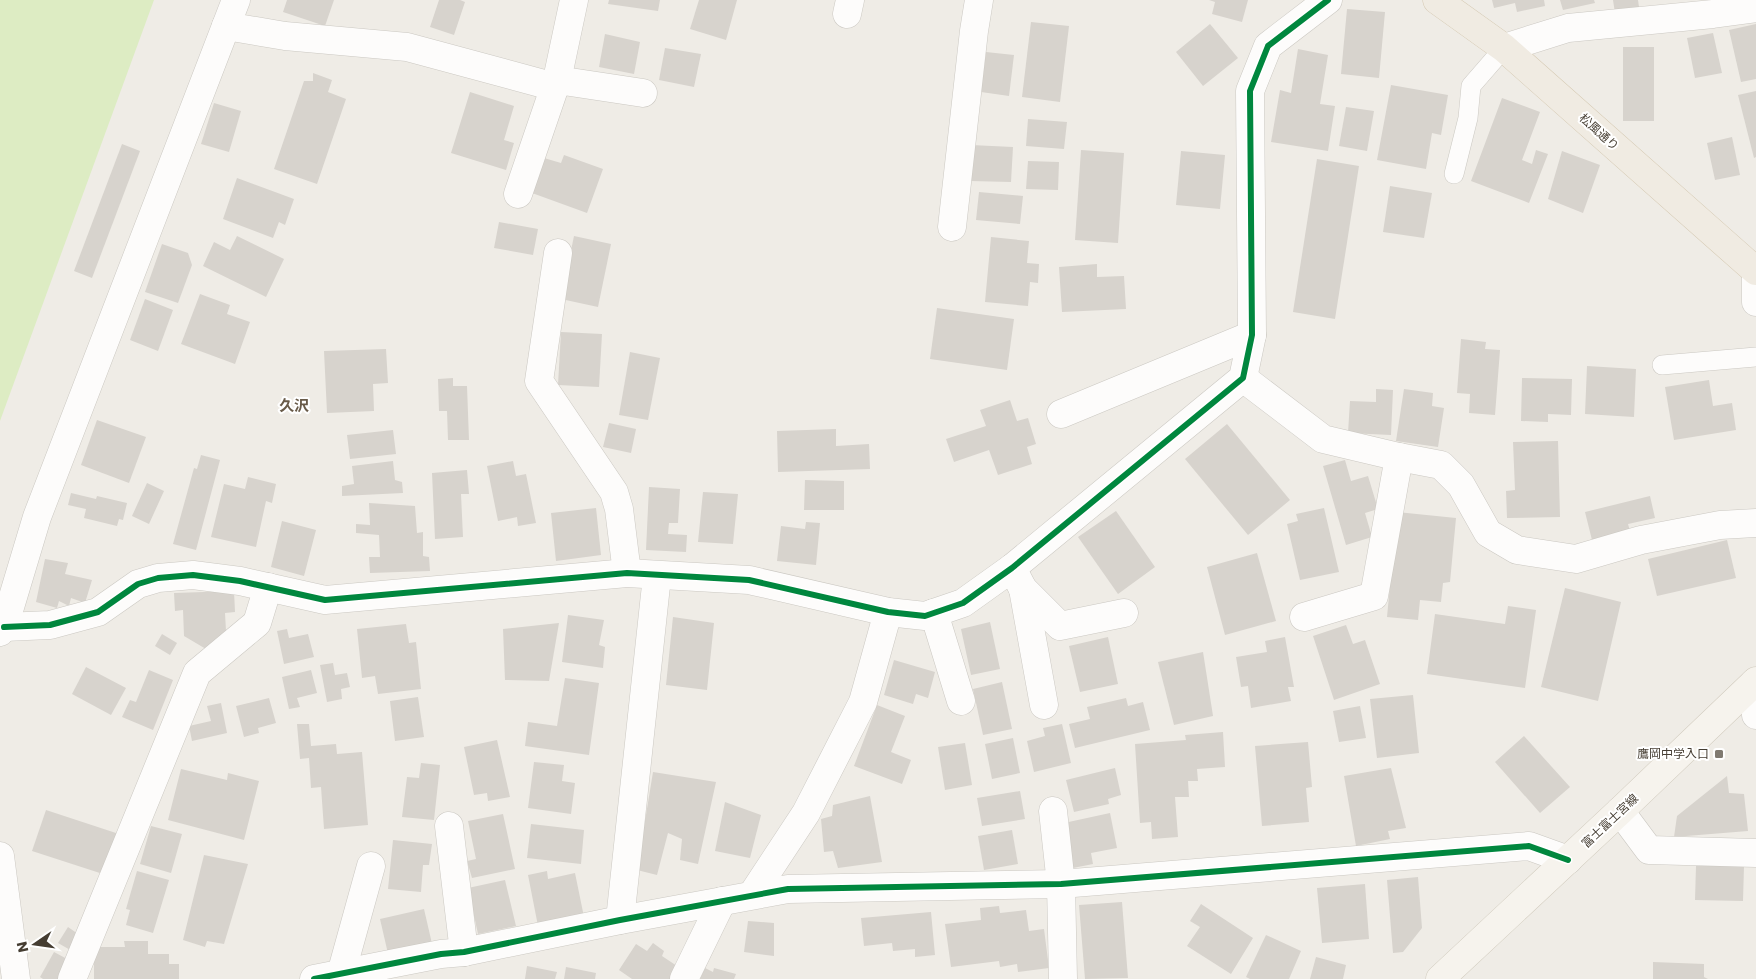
<svg xmlns="http://www.w3.org/2000/svg" width="1756" height="979" font-family="Poppins,'Noto Sans JP',sans-serif">
  <style>
    .green { fill: #ddecc3 }
    .building { fill: #d7d3cd }
    .lines { fill: none; stroke-linecap: round; stroke-linejoin: round }
    .service-casing { stroke: #cbc8c2; stroke-width: 20 }
    .minor-casing { stroke: #cbc8c2; stroke-width: 29 }
    .tertiary-casing { stroke: #cbc8c2; stroke-width: 29 }
    .secondary-casing { stroke: #d0cabd; stroke-width: 29 }
    .primary-casing { stroke: #d4c8b1; stroke-width: 29 }
    .service { stroke: #fdfcfb; stroke-width: 19 }
    .minor { stroke: #fdfcfb; stroke-width: 28 }
    .tertiary { stroke: #fdfcfb; stroke-width: 28 }
    .secondary { stroke: #f6f3ed; stroke-width: 28 }
    .primary { stroke: #f0ebe2; stroke-width: 28 }
    .cycleway-casing { stroke: #fff; stroke-width: 9 }
    .cycleway { stroke: #00873e; stroke-width: 6 }
    .poi-dot { fill: #807a71; stroke: #fff; stroke-width: 2 }
    .labels { text-anchor: middle; stroke-width: 4; stroke-linejoin: round; paint-order: stroke }
    .street-label { font-size: 12px; fill: #453d32; stroke: #fff }
    .poi-label { font-size: 12px; fill: #453d32; stroke: #fff; text-anchor: end }
    .quarter-label { font-size: 15px; font-weight: bold; fill: #685a48; stroke: #fff }
  </style>
  <rect width="100%" height="100%" fill="#efece6"/>
  <path class="green" d="M 0,0 L 154,0 L 0,421 Z"/>
  <g class="building">
    <path d="M 287,0 L 334,0 L 325,26 L 283,12 Z"/>
    <path d="M 439,0 L 460,0 L 465,2 L 454,35 L 430,27 Z"/>
    <path d="M 609,0 L 660,0 L 658,11 L 608,4 Z"/>
    <path d="M 699,0 L 737,0 L 726,40 L 690,29 Z"/>
    <path d="M 1209,0 L 1248,0 L 1242,22 L 1212,14 L 1215,2 Z"/>
    <path d="M 1492,0 L 1544,0 L 1545,6 L 1517,12 L 1515,3 L 1494,8 Z"/>
    <path d="M 1560,0 L 1594,0 L 1595,3 L 1563,10 Z"/>
    <path d="M 1613,0 L 1638,0 L 1639,7 L 1615,13 Z"/>
    <path d="M 1347,9 L 1385,12 L 1379,78 L 1341,74 Z"/>
    <path d="M 1031,22 L 1069,26 L 1060,102 L 1022,97 Z"/>
    <path d="M 1210,24 L 1238,58 L 1203,86 L 1176,52 Z"/>
    <path d="M 1756,24 L 1756,79 L 1741,82 L 1729,30 Z"/>
    <path d="M 1713,33 L 1722,73 L 1695,78 L 1687,38 Z"/>
    <path d="M 605,34 L 640,42 L 634,74 L 599,67 Z"/>
    <rect x="1623" y="47" width="31" height="74"/>
    <path d="M 665,48 L 701,54 L 694,87 L 659,80 Z"/>
    <path d="M 1298,49 L 1328,55 L 1320,104 L 1335,106 L 1328,151 L 1271,142 L 1280,90 L 1291,93 Z"/>
    <path d="M 986,52 L 1014,55 L 1009,96 L 981,92 Z"/>
    <path d="M 313,73 L 332,80 L 328,92 L 346,99 L 317,184 L 274,169 L 304,81 L 313,81 Z"/>
    <path d="M 1391,85 L 1448,95 L 1441,135 L 1432,133 L 1426,169 L 1377,160 Z"/>
    <path d="M 1756,91 L 1756,157 L 1754,158 L 1738,95 Z"/>
    <path d="M 470,92 L 514,106 L 504,140 L 514,143 L 506,170 L 451,153 Z"/>
    <path d="M 1502,98 L 1540,112 L 1522,160 L 1532,164 L 1536,150 L 1548,154 L 1529,203 L 1471,181 Z"/>
    <path d="M 214,103 L 241,111 L 229,152 L 201,144 Z"/>
    <path d="M 1346,107 L 1374,111 L 1367,151 L 1339,146 Z"/>
    <path d="M 1028,119 L 1067,122 L 1064,149 L 1026,146 Z"/>
    <path d="M 1732,137 L 1740,175 L 1715,180 L 1707,143 Z"/>
    <path d="M 122,144 L 140,151 L 92,278 L 74,271 Z"/>
    <path d="M 971,145 L 1013,147 L 1011,182 L 970,181 Z"/>
    <path d="M 1081,150 L 1124,153 L 1118,243 L 1075,240 Z"/>
    <path d="M 1181,151 L 1225,155 L 1220,209 L 1176,205 Z"/>
    <path d="M 1562,151 L 1600,165 L 1583,213 L 1548,199 Z"/>
    <path d="M 564,155 L 603,169 L 587,213 L 532,193 L 544,158 L 561,163 Z"/>
    <path d="M 1317,159 L 1359,166 L 1335,319 L 1293,312 Z"/>
    <path d="M 1028,161 L 1059,162 L 1058,190 L 1026,189 Z"/>
    <path d="M 237,178 L 294,199 L 285,225 L 279,222 L 273,238 L 223,219 Z"/>
    <path d="M 1390,186 L 1432,193 L 1424,238 L 1383,232 Z"/>
    <path d="M 979,192 L 1023,196 L 1020,224 L 976,220 Z"/>
    <path d="M 499,222 L 538,229 L 533,255 L 494,248 Z"/>
    <path d="M 237,236 L 284,259 L 266,297 L 203,266 L 214,242 L 230,250 Z"/>
    <path d="M 574,236 L 611,244 L 598,307 L 561,299 Z"/>
    <path d="M 991,237 L 1029,241 L 1027,263 L 1039,264 L 1038,283 L 1030,282 L 1028,306 L 985,302 Z"/>
    <path d="M 162,244 L 188,253 L 192,265 L 178,303 L 145,292 Z"/>
    <path d="M 1097,264 L 1097,277 L 1124,276 L 1126,309 L 1062,312 L 1059,267 Z"/>
    <path d="M 200,294 L 230,305 L 227,314 L 250,322 L 235,364 L 181,344 Z"/>
    <path d="M 145,299 L 173,310 L 158,351 L 130,340 Z"/>
    <path d="M 937,308 L 1014,319 L 1007,370 L 930,359 Z"/>
    <path d="M 561,332 L 602,334 L 599,387 L 558,385 Z"/>
    <path d="M 1461,339 L 1486,342 L 1485,349 L 1500,350 L 1495,415 L 1469,413 L 1470,394 L 1457,393 Z"/>
    <path d="M 386,349 L 388,383 L 373,384 L 374,411 L 327,413 L 324,351 Z"/>
    <path d="M 630,352 L 660,358 L 648,420 L 619,415 Z"/>
    <path d="M 1587,366 L 1636,369 L 1634,417 L 1585,414 Z"/>
    <path d="M 453,378 L 453,386 L 467,386 L 469,440 L 448,440 L 447,411 L 439,411 L 438,379 Z"/>
    <path d="M 1522,378 L 1572,379 L 1571,415 L 1548,414 L 1548,422 L 1521,421 Z"/>
    <path d="M 1709,380 L 1713,406 L 1732,403 L 1736,430 L 1674,440 L 1665,387 Z"/>
    <path d="M 1376,389 L 1393,390 L 1391,435 L 1348,433 L 1350,401 L 1376,402 Z"/>
    <path d="M 1404,389 L 1433,393 L 1432,406 L 1444,408 L 1438,447 L 1396,441 Z"/>
    <path d="M 1010,400 L 1017,421 L 1028,418 L 1036,444 L 1027,447 L 1032,464 L 998,475 L 989,450 L 954,462 L 946,439 L 986,426 L 980,410 Z"/>
    <path d="M 97,420 L 146,437 L 129,483 L 81,465 Z"/>
    <path d="M 609,423 L 636,429 L 631,453 L 603,447 Z"/>
    <path d="M 1227,424 L 1290,500 L 1248,535 L 1185,459 Z"/>
    <path d="M 836,429 L 836,446 L 869,444 L 870,469 L 778,472 L 777,431 Z"/>
    <path d="M 393,430 L 396,454 L 350,459 L 347,435 Z"/>
    <path d="M 1558,441 L 1560,517 L 1507,518 L 1506,491 L 1515,490 L 1513,442 Z"/>
    <path d="M 201,455 L 220,460 L 196,550 L 173,544 L 194,468 L 197,469 Z"/>
    <path d="M 1345,460 L 1351,481 L 1368,476 L 1378,509 L 1365,513 L 1372,537 L 1346,545 L 1323,466 Z"/>
    <path d="M 393,461 L 395,480 L 402,482 L 403,493 L 342,496 L 342,486 L 354,484 L 352,466 Z"/>
    <path d="M 513,461 L 516,476 L 526,474 L 536,523 L 518,526 L 517,517 L 498,521 L 487,466 Z"/>
    <path d="M 467,470 L 469,494 L 461,494 L 463,537 L 435,539 L 432,473 Z"/>
    <path d="M 248,477 L 276,484 L 272,503 L 266,501 L 256,547 L 211,537 L 224,484 L 245,489 Z"/>
    <path d="M 805,480 L 844,481 L 844,510 L 804,510 Z"/>
    <path d="M 147,483 L 164,491 L 149,524 L 132,516 Z"/>
    <path d="M 649,487 L 680,489 L 678,523 L 669,523 L 668,534 L 687,535 L 686,552 L 646,550 Z"/>
    <path d="M 703,492 L 738,494 L 733,544 L 698,542 Z"/>
    <path d="M 71,493 L 96,499 L 97,496 L 127,503 L 123,520 L 119,519 L 117,526 L 84,518 L 86,509 L 68,505 Z"/>
    <path d="M 1650,496 L 1655,518 L 1628,524 L 1630,531 L 1592,540 L 1585,512 Z"/>
    <path d="M 369,503 L 415,506 L 417,533 L 423,532 L 423,556 L 429,557 L 430,571 L 370,573 L 369,557 L 380,557 L 379,535 L 356,533 L 356,524 L 370,525 Z"/>
    <path d="M 596,508 L 601,555 L 556,561 L 551,513 Z"/>
    <path d="M 1324,508 L 1339,572 L 1300,580 L 1287,524 L 1298,521 L 1296,514 Z"/>
    <path d="M 1116,511 L 1155,567 L 1118,594 L 1078,537 Z"/>
    <path d="M 1397,512 L 1456,518 L 1450,582 L 1443,583 L 1441,602 L 1420,600 L 1418,620 L 1387,617 Z"/>
    <path d="M 282,521 L 316,530 L 304,576 L 271,567 Z"/>
    <path d="M 806,522 L 820,523 L 816,565 L 777,561 L 781,526 L 805,529 Z"/>
    <path d="M 1727,540 L 1736,578 L 1657,596 L 1648,559 Z"/>
    <path d="M 1257,553 L 1276,621 L 1225,635 L 1207,567 Z"/>
    <path d="M 45,559 L 68,563 L 65,574 L 92,580 L 85,603 L 71,598 L 69,606 L 59,601 L 57,608 L 36,602 Z"/>
    <path d="M 1565,588 L 1621,602 L 1598,701 L 1541,687 Z"/>
    <path d="M 234,591 L 235,612 L 225,613 L 226,631 L 206,649 L 184,636 L 183,610 L 175,611 L 174,593 Z"/>
    <path d="M 1508,606 L 1536,610 L 1525,688 L 1427,674 L 1435,614 L 1505,624 Z"/>
    <path d="M 568,615 L 604,620 L 599,645 L 605,647 L 603,668 L 562,662 Z"/>
    <path d="M 673,617 L 714,623 L 707,690 L 666,685 Z"/>
    <path d="M 990,622 L 1000,669 L 971,675 L 961,629 Z"/>
    <path d="M 559,623 L 549,681 L 505,680 L 503,629 Z"/>
    <path d="M 406,624 L 409,643 L 416,642 L 421,689 L 378,694 L 375,676 L 362,678 L 357,629 Z"/>
    <path d="M 1346,625 L 1353,644 L 1365,640 L 1380,684 L 1334,700 L 1313,636 Z"/>
    <path d="M 287,629 L 289,638 L 308,634 L 314,657 L 284,664 L 277,631 Z"/>
    <path d="M 162,634 L 177,643 L 170,655 L 155,646 Z"/>
    <path d="M 1108,637 L 1118,684 L 1080,692 L 1069,646 Z"/>
    <path d="M 1285,637 L 1294,687 L 1288,687 L 1291,701 L 1251,708 L 1248,686 L 1241,687 L 1236,657 L 1267,652 L 1265,641 Z"/>
    <path d="M 1203,652 L 1213,716 L 1174,725 L 1158,662 Z"/>
    <path d="M 894,660 L 935,672 L 928,698 L 916,694 L 913,704 L 884,695 Z"/>
    <path d="M 333,663 L 335,675 L 347,673 L 350,687 L 341,689 L 342,699 L 327,702 L 320,665 Z"/>
    <path d="M 86,667 L 126,688 L 111,715 L 72,694 Z"/>
    <path d="M 149,670 L 173,680 L 153,730 L 122,717 L 130,700 L 136,702 Z"/>
    <path d="M 311,670 L 317,693 L 297,698 L 300,707 L 289,709 L 282,677 Z"/>
    <path d="M 565,678 L 599,683 L 589,755 L 525,746 L 528,722 L 557,726 Z"/>
    <path d="M 1002,682 L 1012,729 L 983,735 L 973,689 Z"/>
    <path d="M 1413,695 L 1419,753 L 1377,758 L 1370,699 Z"/>
    <path d="M 418,697 L 424,737 L 395,741 L 390,701 Z"/>
    <path d="M 269,698 L 276,723 L 258,728 L 259,733 L 244,737 L 236,706 Z"/>
    <path d="M 1126,698 L 1128,706 L 1143,702 L 1150,730 L 1075,748 L 1069,724 L 1090,719 L 1087,707 Z"/>
    <path d="M 221,703 L 227,733 L 192,741 L 189,726 L 211,721 L 207,706 Z"/>
    <path d="M 877,705 L 905,716 L 891,752 L 911,760 L 902,784 L 854,766 Z"/>
    <path d="M 1360,706 L 1366,738 L 1339,742 L 1333,711 Z"/>
    <path d="M 297,724 L 309,724 L 311,746 L 336,744 L 337,754 L 362,752 L 368,825 L 324,829 L 321,787 L 311,788 L 309,758 L 300,759 Z"/>
    <path d="M 1062,724 L 1071,763 L 1034,772 L 1027,741 L 1045,736 L 1043,728 Z"/>
    <path d="M 1223,732 L 1225,767 L 1197,769 L 1198,781 L 1188,781 L 1189,797 L 1175,797 L 1178,837 L 1152,839 L 1151,822 L 1140,823 L 1135,744 L 1186,740 L 1185,735 Z"/>
    <path d="M 1524,736 L 1570,787 L 1540,813 L 1495,762 Z"/>
    <path d="M 1013,738 L 1020,773 L 992,779 L 985,744 Z"/>
    <path d="M 497,740 L 510,797 L 488,801 L 487,793 L 474,795 L 464,747 Z"/>
    <path d="M 1308,742 L 1312,787 L 1306,788 L 1309,822 L 1262,826 L 1255,746 Z"/>
    <path d="M 965,743 L 972,785 L 945,790 L 938,747 Z"/>
    <path d="M 534,762 L 564,765 L 562,781 L 575,783 L 571,814 L 528,808 Z"/>
    <path d="M 421,763 L 440,765 L 434,820 L 402,817 L 407,777 L 419,778 Z"/>
    <path d="M 1115,768 L 1121,795 L 1108,799 L 1109,804 L 1074,812 L 1066,780 Z"/>
    <path d="M 1391,768 L 1406,828 L 1388,831 L 1390,839 L 1356,846 L 1344,776 Z"/>
    <path d="M 181,769 L 227,780 L 228,773 L 259,781 L 244,840 L 168,820 Z"/>
    <path d="M 653,772 L 716,782 L 698,864 L 680,860 L 682,839 L 668,833 L 657,875 L 637,870 Z"/>
    <path d="M 1727,776 L 1729,793 L 1744,794 L 1748,831 L 1674,837 L 1677,816 Z"/>
    <path d="M 1020,791 L 1025,819 L 982,826 L 977,798 Z"/>
    <path d="M 870,796 L 882,862 L 838,868 L 833,851 L 824,852 L 821,819 L 832,816 L 833,805 Z"/>
    <path d="M 725,802 L 761,815 L 750,858 L 715,851 Z"/>
    <path d="M 46,810 L 119,834 L 106,875 L 32,851 Z"/>
    <path d="M 1110,813 L 1117,848 L 1091,853 L 1093,864 L 1073,868 L 1064,823 Z"/>
    <path d="M 503,814 L 515,869 L 472,878 L 467,861 L 476,859 L 468,821 Z"/>
    <path d="M 531,824 L 584,830 L 581,864 L 527,858 Z"/>
    <path d="M 151,826 L 182,834 L 171,873 L 140,864 Z"/>
    <path d="M 1012,830 L 1018,864 L 984,870 L 978,836 Z"/>
    <path d="M 393,840 L 432,844 L 429,865 L 423,865 L 421,892 L 388,889 Z"/>
    <path d="M 204,855 L 248,864 L 224,944 L 207,941 L 205,947 L 183,940 Z"/>
    <path d="M 1696,866 L 1744,866 L 1743,901 L 1695,900 Z"/>
    <path d="M 137,871 L 169,880 L 153,933 L 126,925 L 130,910 L 126,909 Z"/>
    <path d="M 547,871 L 548,879 L 575,873 L 584,917 L 538,926 L 528,875 Z"/>
    <path d="M 1418,877 L 1422,928 L 1403,952 L 1393,953 L 1387,880 Z"/>
    <path d="M 505,880 L 516,926 L 478,934 L 468,888 Z"/>
    <path d="M 1365,884 L 1369,939 L 1322,943 L 1317,888 Z"/>
    <path d="M 1122,902 L 1128,978 L 1085,979 L 1079,905 Z"/>
    <path d="M 1201,904 L 1253,938 L 1231,974 L 1187,946 L 1200,927 L 1190,921 Z"/>
    <path d="M 999,906 L 1000,913 L 1026,910 L 1029,931 L 1044,929 L 1049,968 L 1018,972 L 1017,964 L 1000,967 L 999,961 L 951,967 L 945,924 L 981,920 L 980,908 Z"/>
    <path d="M 424,909 L 433,948 L 389,958 L 380,919 Z"/>
    <path d="M 931,912 L 935,955 L 915,957 L 915,949 L 893,951 L 892,943 L 864,946 L 861,918 Z"/>
    <path d="M 748,921 L 774,923 L 774,956 L 744,952 Z"/>
    <path d="M 68,927 L 81,936 L 72,951 L 58,943 Z"/>
    <path d="M 1266,935 L 1301,951 L 1289,979 L 1250,979 L 1246,977 Z"/>
    <path d="M 124,941 L 148,941 L 148,954 L 169,954 L 169,964 L 179,964 L 179,979 L 94,979 L 94,947 L 125,947 Z"/>
    <path d="M 653,943 L 664,951 L 662,956 L 677,966 L 671,979 L 632,979 L 619,970 L 636,944 L 647,951 Z"/>
    <path d="M 54,952 L 69,960 L 58,979 L 43,979 L 40,977 Z"/>
    <path d="M 1316,957 L 1346,965 L 1343,979 L 1310,979 Z"/>
    <path d="M 1653,962 L 1704,964 L 1704,977 L 1708,979 L 1653,979 Z"/>
    <path d="M 527,966 L 557,972 L 555,979 L 525,979 Z"/>
    <path d="M 566,967 L 596,973 L 595,979 L 564,979 Z"/>
    <path d="M 705,968 L 713,972 L 714,968 L 736,974 L 734,979 L 700,979 Z"/>
  </g>
  <g class="lines">
    <defs>
      <g id="service">
        <path d="M 1454,174 L 1468,118 L 1471,86 L 1504,48"/>
        <path d="M 1662,365 L 1756,357"/>
      </g>
      <g id="minor">
        <path d="M 847,14 L 850,0"/>
        <path d="M 226,26 L 285,36 L 407,47 L 555,87"/>
        <path d="M 1504,48 L 1568,28 L 1713,14 L 1756,8"/>
        <path d="M 557,80 L 643,93"/>
        <path d="M 518,194 L 557,80 L 574,0"/>
        <path d="M 952,227 L 974,31 L 979,0"/>
        <path d="M 558,253 L 539,381 L 614,492 L 619,509 L 627,573"/>
        <path d="M 1756,271 L 1756,302"/>
        <path d="M 1243,378 L 1323,439 L 1399,457 L 1441,465 L 1461,485 L 1488,533 L 1517,550 L 1576,559 L 1641,540 L 1720,525 L 1756,523"/>
        <path d="M 1061,414 L 1252,335"/>
        <path d="M 1012,568 L 1023,589 L 1060,626 L 1124,613"/>
        <path d="M 1023,589 L 1044,705"/>
        <path d="M 934,613 L 961,701"/>
        <path d="M 1304,617 L 1374,596 L 1399,457"/>
        <path d="M 4,627 L 50,625 L 98,612 L 138,584 L 158,578 L 193,575 L 240,581 L 325,600 L 627,573 L 749,580 L 888,612 L 925,616 L 963,603 L 1012,568 L 1243,378 L 1252,335 L 1250,91 L 1268,46 L 1328,0"/>
        <path d="M 1754,683 L 1756,715"/>
        <path d="M 1053,811 L 1061,884 L 1063,979"/>
        <path d="M 1620,811 L 1649,850 L 1756,853"/>
        <path d="M 449,826 L 464,952"/>
        <path d="M 752,895 L 806,813 L 863,702 L 888,612"/>
        <path d="M 620,920 L 657,576"/>
        <path d="M 341,974 L 371,866"/>
        <path d="M 72,979 L 197,673 L 257,623 L 268,587"/>
        <path d="M 314,979 L 441,954 L 464,952 L 620,920 L 788,889 L 1061,884 L 1529,846 L 1568,860"/>
        <path d="M 684,979 L 722,901"/>
      </g>
      <g id="tertiary">
        <path d="M 0,632 L 4,627 L 37,517 L 236,0"/>
        <path d="M 0,856 L 16,979"/>
      </g>
      <path id="secondary" d="M 1440,979 L 1620,811 L 1756,681"/>
      <path id="primary" d="M 1437,0 L 1504,48 L 1756,271"/>
    </defs>
    <use href="#service" class="service-casing"/>
    <use href="#minor" class="minor-casing"/>
    <use href="#tertiary" class="tertiary-casing"/>
    <use href="#secondary" class="secondary-casing"/>
    <use href="#primary" class="primary-casing"/>
    <use href="#service" class="service"/>
    <use href="#minor" class="minor"/>
    <use href="#tertiary" class="tertiary"/>
    <use href="#secondary" class="secondary"/>
    <use href="#primary" class="primary"/>
    <defs>
      <g id="cycleway">
        <path d="M 4,627 L 50,625 L 98,612 L 138,584 L 158,578 L 193,575 L 240,581 L 325,600 L 627,573 L 749,580 L 888,612 L 925,616 L 963,603 L 1012,568 L 1243,378 L 1252,335 L 1250,91 L 1268,46 L 1328,0"/>
        <path d="M 314,979 L 441,954 L 464,952 L 620,920 L 788,889 L 1061,884 L 1529,846 L 1568,860"/>
      </g>
    </defs>
    <use href="#cycleway" class="cycleway-casing"/>
    <use href="#cycleway" class="cycleway"/>
  </g>
  <rect class="poi-dot" x="1714" y="749" width="10" height="10" rx="2.5"/>
  <g class="labels">
    <g class="street-label">
      <text transform="translate(1599 132) rotate(42)" y="4">松風通り</text>
      <text transform="translate(1610 821) rotate(-43)" y="4">富士富士宮線</text>
    </g>
    <g class="poi-label">
      <text x="1709" y="758">鷹岡中学入口</text>
    </g>
    <g class="quarter-label">
      <text x="294" y="411">久沢</text>
    </g>
  </g>
  <g transform="translate(35 944) rotate(257)" stroke="#ffffff" stroke-width="4" paint-order="stroke">
  <path d="M0-4L9 19L0 12L-9 19Z" fill="#453d32"/>
  <text y="-8" font-size="14" font-weight="bold" text-anchor="middle" fill="#453d32">N</text>
  </g>
</svg>
